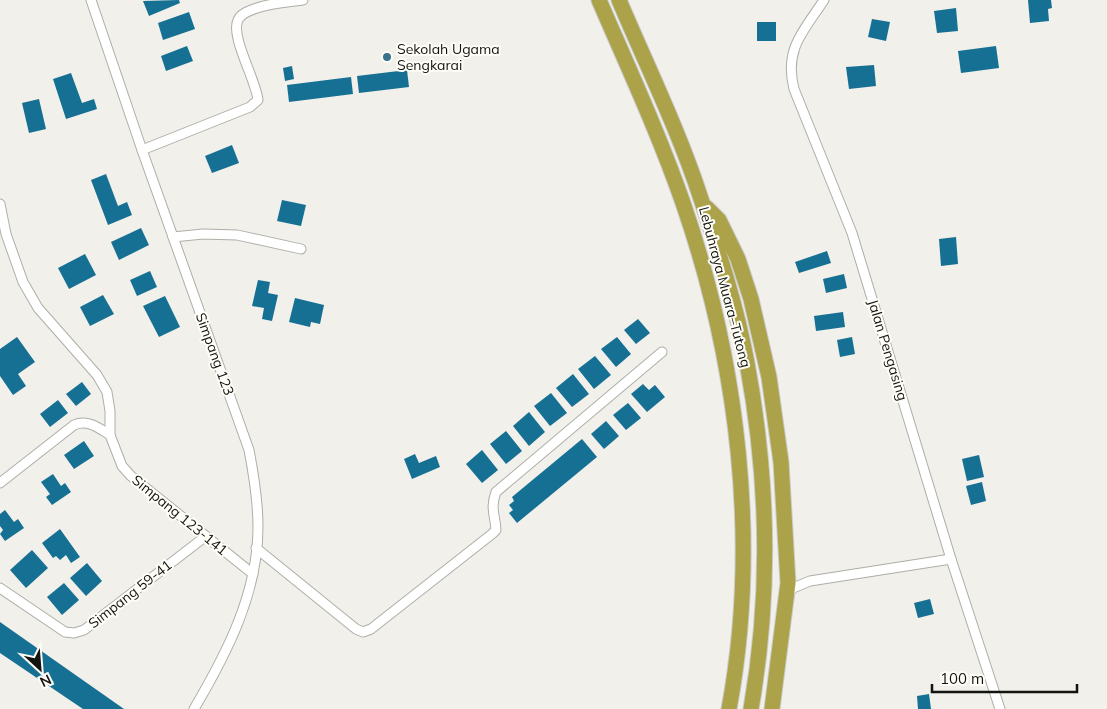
<svg xmlns="http://www.w3.org/2000/svg" width="1107" height="709" font-family="Mulish,sans-serif">
  <style>
    .building { fill: #167093 }
    .lines { fill: none; stroke-linecap: round; stroke-linejoin: round }
    .minor-casing { stroke: #aeaea7; stroke-width: 11 }
    .trunk-casing { stroke: #cbcbcb; stroke-width: 17 }
    .minor { stroke: #fff; stroke-width: 9 }
    .trunk { stroke: #aba24a; stroke-width: 15 }
    .poi-dot { fill: #3a738d; stroke: #fefef7; stroke-width: 2 }
    .labels { text-anchor: middle; stroke-width: 4; stroke-linejoin: round; paint-order: stroke }
    .poi-label { font-size: 14px; fill: #131311; stroke: #fefef7; text-anchor: start }
    .street-label { font-size: 14px; fill: #131311; stroke: #fefef7 }
  </style>
  <rect width="100%" height="100%" fill="#f1f0ea"/>
  <g class="building">
    <path d="M 179,0 L 180,3 L 149,16 L 143,1 Z"/>
    <path d="M 1028,0 L 1051,0 L 1052,8 L 1048,9 L 1049,21 L 1030,23 Z"/>
    <path d="M 956,8 L 958,31 L 937,33 L 934,11 Z"/>
    <path d="M 189,12 L 195,29 L 163,40 L 158,23 Z"/>
    <path d="M 872,19 L 890,22 L 886,41 L 868,37 Z"/>
    <rect x="757" y="22" width="19" height="19"/>
    <path d="M 187,46 L 193,61 L 166,71 L 161,56 Z"/>
    <path d="M 996,46 L 999,68 L 961,73 L 958,51 Z"/>
    <path d="M 874,65 L 876,86 L 849,89 L 846,67 Z"/>
    <path d="M 292,66 L 294,79 L 285,81 L 283,68 Z"/>
    <path d="M 407,70 L 409,87 L 359,93 L 357,76 Z"/>
    <path d="M 71,73 L 82,103 L 94,99 L 97,109 L 66,119 L 53,79 Z"/>
    <path d="M 351,77 L 353,94 L 289,102 L 287,85 Z"/>
    <path d="M 39,99 L 46,129 L 29,133 L 22,103 Z"/>
    <path d="M 232,145 L 239,163 L 212,173 L 205,156 Z"/>
    <path d="M 106,174 L 118,206 L 127,202 L 132,215 L 108,225 L 91,180 Z"/>
    <path d="M 282,200 L 306,205 L 301,226 L 277,221 Z"/>
    <path d="M 141,228 L 149,245 L 119,260 L 111,242 Z"/>
    <path d="M 956,237 L 958,264 L 941,266 L 939,239 Z"/>
    <path d="M 827,251 L 831,263 L 799,273 L 795,262 Z"/>
    <path d="M 85,254 L 96,275 L 69,289 L 58,268 Z"/>
    <path d="M 150,271 L 157,287 L 137,296 L 130,280 Z"/>
    <path d="M 844,274 L 847,288 L 826,293 L 823,279 Z"/>
    <path d="M 258,280 L 270,282 L 268,293 L 278,295 L 272,321 L 262,319 L 264,308 L 252,306 Z"/>
    <path d="M 103,295 L 114,314 L 90,326 L 80,307 Z"/>
    <path d="M 165,296 L 180,327 L 159,337 L 143,306 Z"/>
    <path d="M 295,298 L 324,305 L 320,324 L 311,322 L 310,327 L 289,322 Z"/>
    <path d="M 843,312 L 845,327 L 816,331 L 814,316 Z"/>
    <path d="M 638,319 L 650,333 L 636,344 L 624,330 Z"/>
    <path d="M 17,337 L 35,362 L 18,374 L 26,386 L 13,395 L 0,376 L 0,349 Z"/>
    <path d="M 617,337 L 631,354 L 616,367 L 601,349 Z"/>
    <path d="M 852,337 L 855,354 L 840,357 L 837,340 Z"/>
    <path d="M 595,356 L 611,375 L 594,389 L 578,369 Z"/>
    <path d="M 573,374 L 589,394 L 572,407 L 556,388 Z"/>
    <path d="M 82,382 L 91,394 L 76,406 L 66,394 Z"/>
    <path d="M 643,384 L 649,390 L 655,385 L 665,397 L 647,412 L 631,394 Z"/>
    <path d="M 551,393 L 567,413 L 550,426 L 534,406 Z"/>
    <path d="M 58,400 L 68,413 L 50,427 L 40,414 Z"/>
    <path d="M 628,403 L 641,418 L 626,430 L 613,415 Z"/>
    <path d="M 529,412 L 545,432 L 529,446 L 513,426 Z"/>
    <path d="M 606,421 L 619,436 L 604,449 L 591,434 Z"/>
    <path d="M 506,431 L 522,451 L 506,464 L 490,444 Z"/>
    <path d="M 582,439 L 597,457 L 517,523 L 509,513 L 513,510 L 509,505 L 514,501 L 512,497 Z"/>
    <path d="M 84,441 L 94,456 L 74,469 L 64,455 Z"/>
    <path d="M 482,450 L 498,470 L 482,483 L 466,464 Z"/>
    <path d="M 415,454 L 419,463 L 436,456 L 440,467 L 412,479 L 404,459 Z"/>
    <path d="M 979,455 L 984,477 L 967,481 L 962,459 Z"/>
    <path d="M 53,474 L 61,486 L 65,483 L 71,492 L 52,505 L 46,497 L 50,494 L 41,482 Z"/>
    <path d="M 982,482 L 986,501 L 971,505 L 966,486 Z"/>
    <path d="M 5,510 L 14,522 L 18,519 L 24,528 L 5,541 L 0,534 L 3,530 L 0,526 L 0,514 Z"/>
    <path d="M 60,529 L 80,557 L 71,563 L 66,555 L 60,560 L 56,556 L 53,558 L 42,543 Z"/>
    <path d="M 32,550 L 48,568 L 26,588 L 10,570 Z"/>
    <path d="M 87,563 L 102,581 L 86,596 L 70,578 Z"/>
    <path d="M 64,583 L 79,600 L 62,615 L 47,597 Z"/>
    <path d="M 930,599 L 934,614 L 918,618 L 914,603 Z"/>
    <path d="M 0,622 L 124,709 L 83,709 L 0,653 Z"/>
    <path d="M 929,694 L 931,709 L 918,709 L 917,696 Z"/>
  </g>
  <g class="lines">
    <defs>
      <g id="minor">
        <path d="M 91,0 L 142,150 L 249,450 C 254,476 258,501 258,527 C 258,593 227,653 194,709"/>
        <path d="M 824,0 C 803,32 784,49 794,89 L 852,233 L 951,559 L 1000,709"/>
        <path d="M 142,150 L 250,107 L 258,100 C 256,80 230,36 238,20 C 241,13 251,10 257,8 C 271,3 288,2 303,0"/>
        <path d="M 0,204 L 6,234 L 23,282 L 38,308 L 97,375 L 107,392 L 110,411 L 110,435 L 122,466 L 131,476 L 253,574"/>
        <path d="M 173,237 L 203,234 L 237,235 L 301,249"/>
        <path d="M 0,483 L 74,425 C 88,419 99,428 110,435"/>
        <path d="M 256,548 L 356,629 L 363,632 L 371,629 L 492,534 L 496,530 C 495,514 490,508 496,492 L 662,352"/>
        <path d="M 0,588 L 65,632 L 74,633 L 84,630 L 206,536"/>
        <path d="M 788,594 L 793,588 L 810,581 L 951,559"/>
      </g>
      <g id="trunk">
        <path d="M 599,0 C 628,67 659,134 683,203 C 738,362 760,542 729,709"/>
        <path d="M 619,0 C 647,66 679,131 701,199 C 719,252 737,308 747,363 C 768,476 771,595 751,709"/>
        <path d="M 707,208 L 719,220 L 738,259 L 751,299 L 769,377 L 781,462 L 788,583 L 772,709"/>
      </g>
    </defs>
    <use href="#minor" class="minor-casing"/>
    <use href="#trunk" class="trunk-casing"/>
    <use href="#minor" class="minor"/>
    <use href="#trunk" class="trunk"/>
  </g>
  <circle class="poi-dot" cx="387" cy="57" r="5"/>
  <g class="labels">
    <g class="poi-label">
      <text x="397" y="54">Sekolah Ugama<tspan x="397" dy="16">Sengkarai</tspan></text>
    </g>
    <g class="street-label">
      <text transform="translate(725 287) rotate(75)" y="5">Lebuhraya Muara–Tutong</text>
      <text transform="translate(888 350) rotate(73)" y="5">Jalan Pengasing</text>
      <text transform="translate(215 354) rotate(70)" y="5">Simpang 123</text>
      <text transform="translate(180 515) rotate(39)" y="5">Simpang 123-141</text>
      <text transform="translate(130 594) rotate(-38)" y="5">Simpang 59-41</text>
    </g>
  </g>
  <g transform="translate(40 669) rotate(154)" stroke="#fefef7" stroke-width="4" paint-order="stroke">
  <path d="M0-4L9 19L0 12L-9 19Z" fill="#131311"/>
  <text y="-8" font-size="14" font-weight="bold" text-anchor="middle" fill="#131311">N</text>
  </g>
  <path d="M932 684v8h145v-8" fill="none" stroke="#131311" stroke-width="2.5"/>
  <text x="940" y="684" font-size="15" fill="#131311" stroke="#fefef7" stroke-width="4" paint-order="stroke">100 m</text>
</svg>
